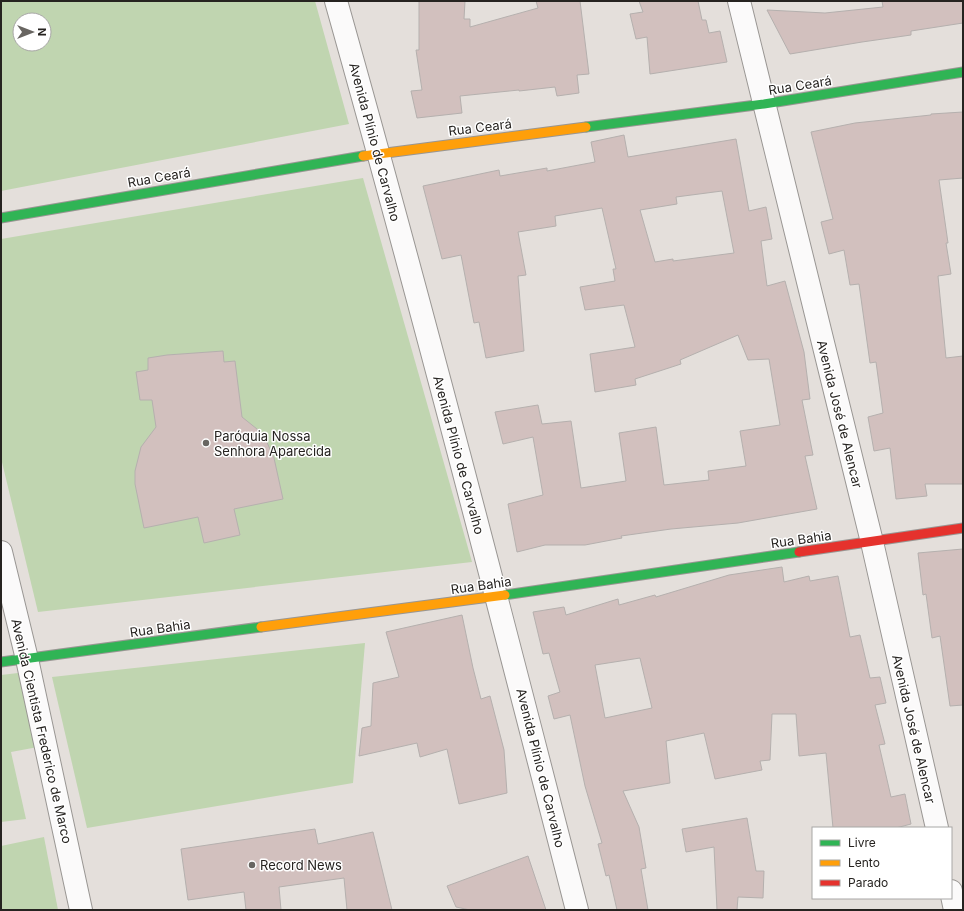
<svg xmlns="http://www.w3.org/2000/svg" width="964" height="911" font-family="Inter,sans-serif">
  <style>
    .green { fill: #c0d5b0; fill-rule: evenodd }
    .building { fill: #d2c0be; stroke: #b5b0ae; fill-rule: evenodd }
    .lines { fill: none; stroke-linecap: round; stroke-linejoin: round }
    .street-casing { stroke: #999693; stroke-width: 24 }
    .fast-casing { stroke: #999693; stroke-width: 11 }
    .slow-casing { stroke: #999693; stroke-width: 11 }
    .jam-casing { stroke: #999693; stroke-width: 11 }
    .street { stroke: #fbfafa; stroke-width: 22 }
    .fast { stroke: #30b455; stroke-width: 9 }
    .slow { stroke: #ff9f0a; stroke-width: 9 }
    .jam { stroke: #e5322d; stroke-width: 9 }
    .poi-dot { fill: #686561; stroke: #fff; stroke-width: 1.5 }
    .labels { text-anchor: middle; stroke-width: 3; stroke-linejoin: round; paint-order: stroke }
    .street-label { font-size: 13px; fill: #262320; stroke: #fff }
    .poi-label { font-size: 13px; fill: #262320; stroke: #fff; text-anchor: start }
  </style>
  <rect width="100%" height="100%" fill="#e4dfdb"/>
  <g class="green">
    <path d="M 1,1 L 315,1 L 349,124 L 1,191 ZM 20,20 L 44,20 L 44,44 L 20,44 Z"/>
    <path d="M 363,178 L 472,562 L 38,612 L 1,458 L 1,239 Z"/>
    <path d="M 365,643 L 353,783 L 87,828 L 52,677 Z"/>
    <path d="M 18,673 L 38,747 L 11,752 L 26,819 L 1,822 L 1,675 Z"/>
    <path d="M 44,837 L 58,910 L 1,910 L 1,846 Z"/>
  </g>
  <g class="building">
    <path d="M 419,1 L 465,1 L 464,19 L 470,19 L 470,27 L 538,8 L 536,1 L 580,1 L 589,74 L 577,75 L 579,93 L 557,96 L 555,87 L 519,91 L 519,90 L 460,96 L 462,113 L 417,118 L 411,91 L 422,90 L 416,50 L 419,50 Z"/>
    <path d="M 639,1 L 698,1 L 702,20 L 706,20 L 709,33 L 720,31 L 727,62 L 650,74 L 647,37 L 636,39 L 630,14 L 643,12 Z"/>
    <path d="M 882,1 L 963,1 L 963,23 L 911,31 L 911,35 L 862,42 L 790,54 L 767,10 L 825,13 L 883,7 Z"/>
    <path d="M 963,112 L 963,178 L 939,180 L 948,243 L 946,243 L 951,274 L 938,276 L 946,358 L 963,356 L 963,484 L 925,484 L 927,496 L 896,499 L 890,448 L 874,451 L 868,417 L 883,413 L 876,362 L 870,363 L 859,284 L 850,285 L 844,250 L 829,254 L 821,222 L 833,219 L 811,132 L 855,123 L 931,115 L 931,114 Z"/>
    <path d="M 624,135 L 628,157 L 736,139 L 749,211 L 766,207 L 772,239 L 761,241 L 767,286 L 785,281 L 804,352 L 810,399 L 802,400 L 813,455 L 805,456 L 817,509 L 738,523 L 671,529 L 621,536 L 622,538 L 585,545 L 545,545 L 517,552 L 508,504 L 543,495 L 533,437 L 503,444 L 495,412 L 538,405 L 542,424 L 571,421 L 581,488 L 626,481 L 619,433 L 656,427 L 664,485 L 709,480 L 708,471 L 746,466 L 740,431 L 780,425 L 769,359 L 748,360 L 738,335 L 680,360 L 681,364 L 635,379 L 636,385 L 595,392 L 590,354 L 635,347 L 624,305 L 585,310 L 580,287 L 615,281 L 613,269 L 616,269 L 602,208 L 555,216 L 556,226 L 518,232 L 526,275 L 518,276 L 524,351 L 486,358 L 479,322 L 474,323 L 461,255 L 442,259 L 423,186 L 499,170 L 500,176 L 547,168 L 547,171 L 595,162 L 591,142 ZM 722,191 L 734,253 L 673,261 L 673,259 L 655,262 L 640,210 L 677,204 L 676,197 Z"/>
    <path d="M 223,351 L 224,362 L 235,361 L 242,417 L 257,429 L 265,438 L 274,458 L 283,499 L 234,509 L 240,535 L 204,543 L 198,517 L 144,528 L 135,484 L 135,471 L 141,447 L 156,427 L 152,400 L 140,400 L 136,372 L 148,370 L 148,358 L 167,355 Z"/>
    <path d="M 963,549 L 963,705 L 950,706 L 940,636 L 932,638 L 926,594 L 923,595 L 918,553 Z"/>
    <path d="M 782,567 L 784,582 L 809,576 L 810,581 L 838,576 L 850,637 L 860,635 L 870,678 L 880,677 L 886,703 L 875,705 L 885,744 L 879,745 L 891,797 L 905,794 L 911,824 L 896,828 L 833,828 L 826,753 L 799,756 L 796,714 L 772,714 L 770,760 L 760,761 L 762,770 L 715,779 L 704,733 L 666,741 L 670,783 L 623,791 L 639,827 L 646,868 L 641,869 L 648,910 L 617,910 L 609,875 L 606,876 L 598,844 L 602,843 L 585,786 L 570,715 L 554,719 L 548,696 L 560,692 L 549,653 L 543,654 L 533,612 L 564,607 L 566,615 L 618,599 L 619,605 L 655,595 L 656,597 L 729,575 ZM 640,658 L 652,708 L 605,718 L 595,665 Z"/>
    <path d="M 462,615 L 473,668 L 481,699 L 490,696 L 504,750 L 507,793 L 459,804 L 447,749 L 420,757 L 417,743 L 359,756 L 362,728 L 371,726 L 373,683 L 399,677 L 386,632 Z"/>
    <path d="M 747,818 L 756,871 L 764,871 L 763,898 L 738,897 L 737,910 L 717,910 L 714,847 L 686,852 L 682,829 Z"/>
    <path d="M 315,829 L 318,844 L 373,832 L 392,910 L 347,910 L 344,878 L 279,887 L 281,910 L 246,910 L 244,892 L 188,900 L 181,849 Z"/>
    <path d="M 528,856 L 546,910 L 470,910 L 456,907 L 447,886 Z"/>
  </g>
  <g class="lines">
    <defs>
      <g id="street">
        <path d="M 336,1 C 421,303 499,606 577,910"/>
        <path d="M 739,1 L 872,542 L 937,828"/>
        <path d="M 1,552 L 27,659 L 81,910"/>
        <path d="M 951,891 L 955,910"/>
      </g>
      <g id="fast">
        <path d="M 586,127 L 764,104 L 963,72"/>
        <path d="M 1,218 L 363,156"/>
        <path d="M 505,595 L 799,552"/>
        <path d="M 1,662 L 261,627"/>
      </g>
      <g id="slow">
        <path d="M 363,156 L 586,127"/>
        <path d="M 261,627 L 505,595"/>
      </g>
      <path id="jam" d="M 799,552 L 963,528"/>
    </defs>
    <use href="#street" class="street-casing"/>
    <use href="#fast" class="fast-casing"/>
    <use href="#slow" class="slow-casing"/>
    <use href="#jam" class="jam-casing"/>
    <use href="#street" class="street"/>
    <use href="#fast" class="fast"/>
    <use href="#slow" class="slow"/>
    <use href="#jam" class="jam"/>
  </g>
  <g class="poi-dot">
    <circle cx="206" cy="443" r="4"/>
    <circle cx="252" cy="865" r="4"/>
  </g>
  <g class="labels">
    <g class="street-label">
      <text transform="translate(800 85) rotate(-9)" y="5">Rua Ceará</text>
      <text transform="translate(480 127) rotate(-7)" y="5">Rua Ceará</text>
      <text transform="translate(375 142) rotate(75)" y="5">Avenida Plínio de Carvalho</text>
      <text transform="translate(159 177) rotate(-10)" y="5">Rua Ceará</text>
      <text transform="translate(840 414) rotate(76)" y="5">Avenida José de Alencar</text>
      <text transform="translate(459 455) rotate(75)" y="5">Avenida Plínio de Carvalho</text>
      <text transform="translate(801 539) rotate(-8)" y="5">Rua Bahia</text>
      <text transform="translate(481 585) rotate(-8)" y="5">Rua Bahia</text>
      <text transform="translate(160 628) rotate(-8)" y="5">Rua Bahia</text>
      <text transform="translate(914 729) rotate(77)" y="5">Avenida José de Alencar</text>
      <text transform="translate(42 731) rotate(77)" y="5">Avenida Cientista Frederico de Marco</text>
      <text transform="translate(541 768) rotate(76)" y="5">Avenida Plínio de Carvalho</text>
    </g>
    <g class="poi-label">
      <text x="214" y="441">Paróquia Nossa<tspan x="214" dy="15">Senhora Aparecida</tspan></text>
      <text x="260" y="870">Record News</text>
    </g>
  </g>
  <rect width="964" height="911" fill="none" stroke="#262320" stroke-width="4"/>
  <rect x="812" y="827" width="140" height="72" fill="#ffffff" stroke="#a8a7a6"/>
  <rect x="820" y="840" width="20" height="6" fill="#30b455" stroke="#a8a7a6"/>
  <text x="848" y="847" font-size="12" fill="#262320">Livre</text>
  <rect x="820" y="860" width="20" height="6" fill="#ff9f0a" stroke="#a8a7a6"/>
  <text x="848" y="867" font-size="12" fill="#262320">Lento</text>
  <rect x="820" y="880" width="20" height="6" fill="#e5322d" stroke="#a8a7a6"/>
  <text x="848" y="887" font-size="12" fill="#262320">Parado</text>
  <g transform="translate(32 32) rotate(90)"><circle r="19" fill="#ffffff" stroke="#a8a7a6"/>
  <path d="M0-3L7 15L0 10L-7 15Z" fill="#686561"/>
  <text y="-6" font-size="11" font-weight="bold" text-anchor="middle" fill="#262320">N</text>
  </g>
</svg>
